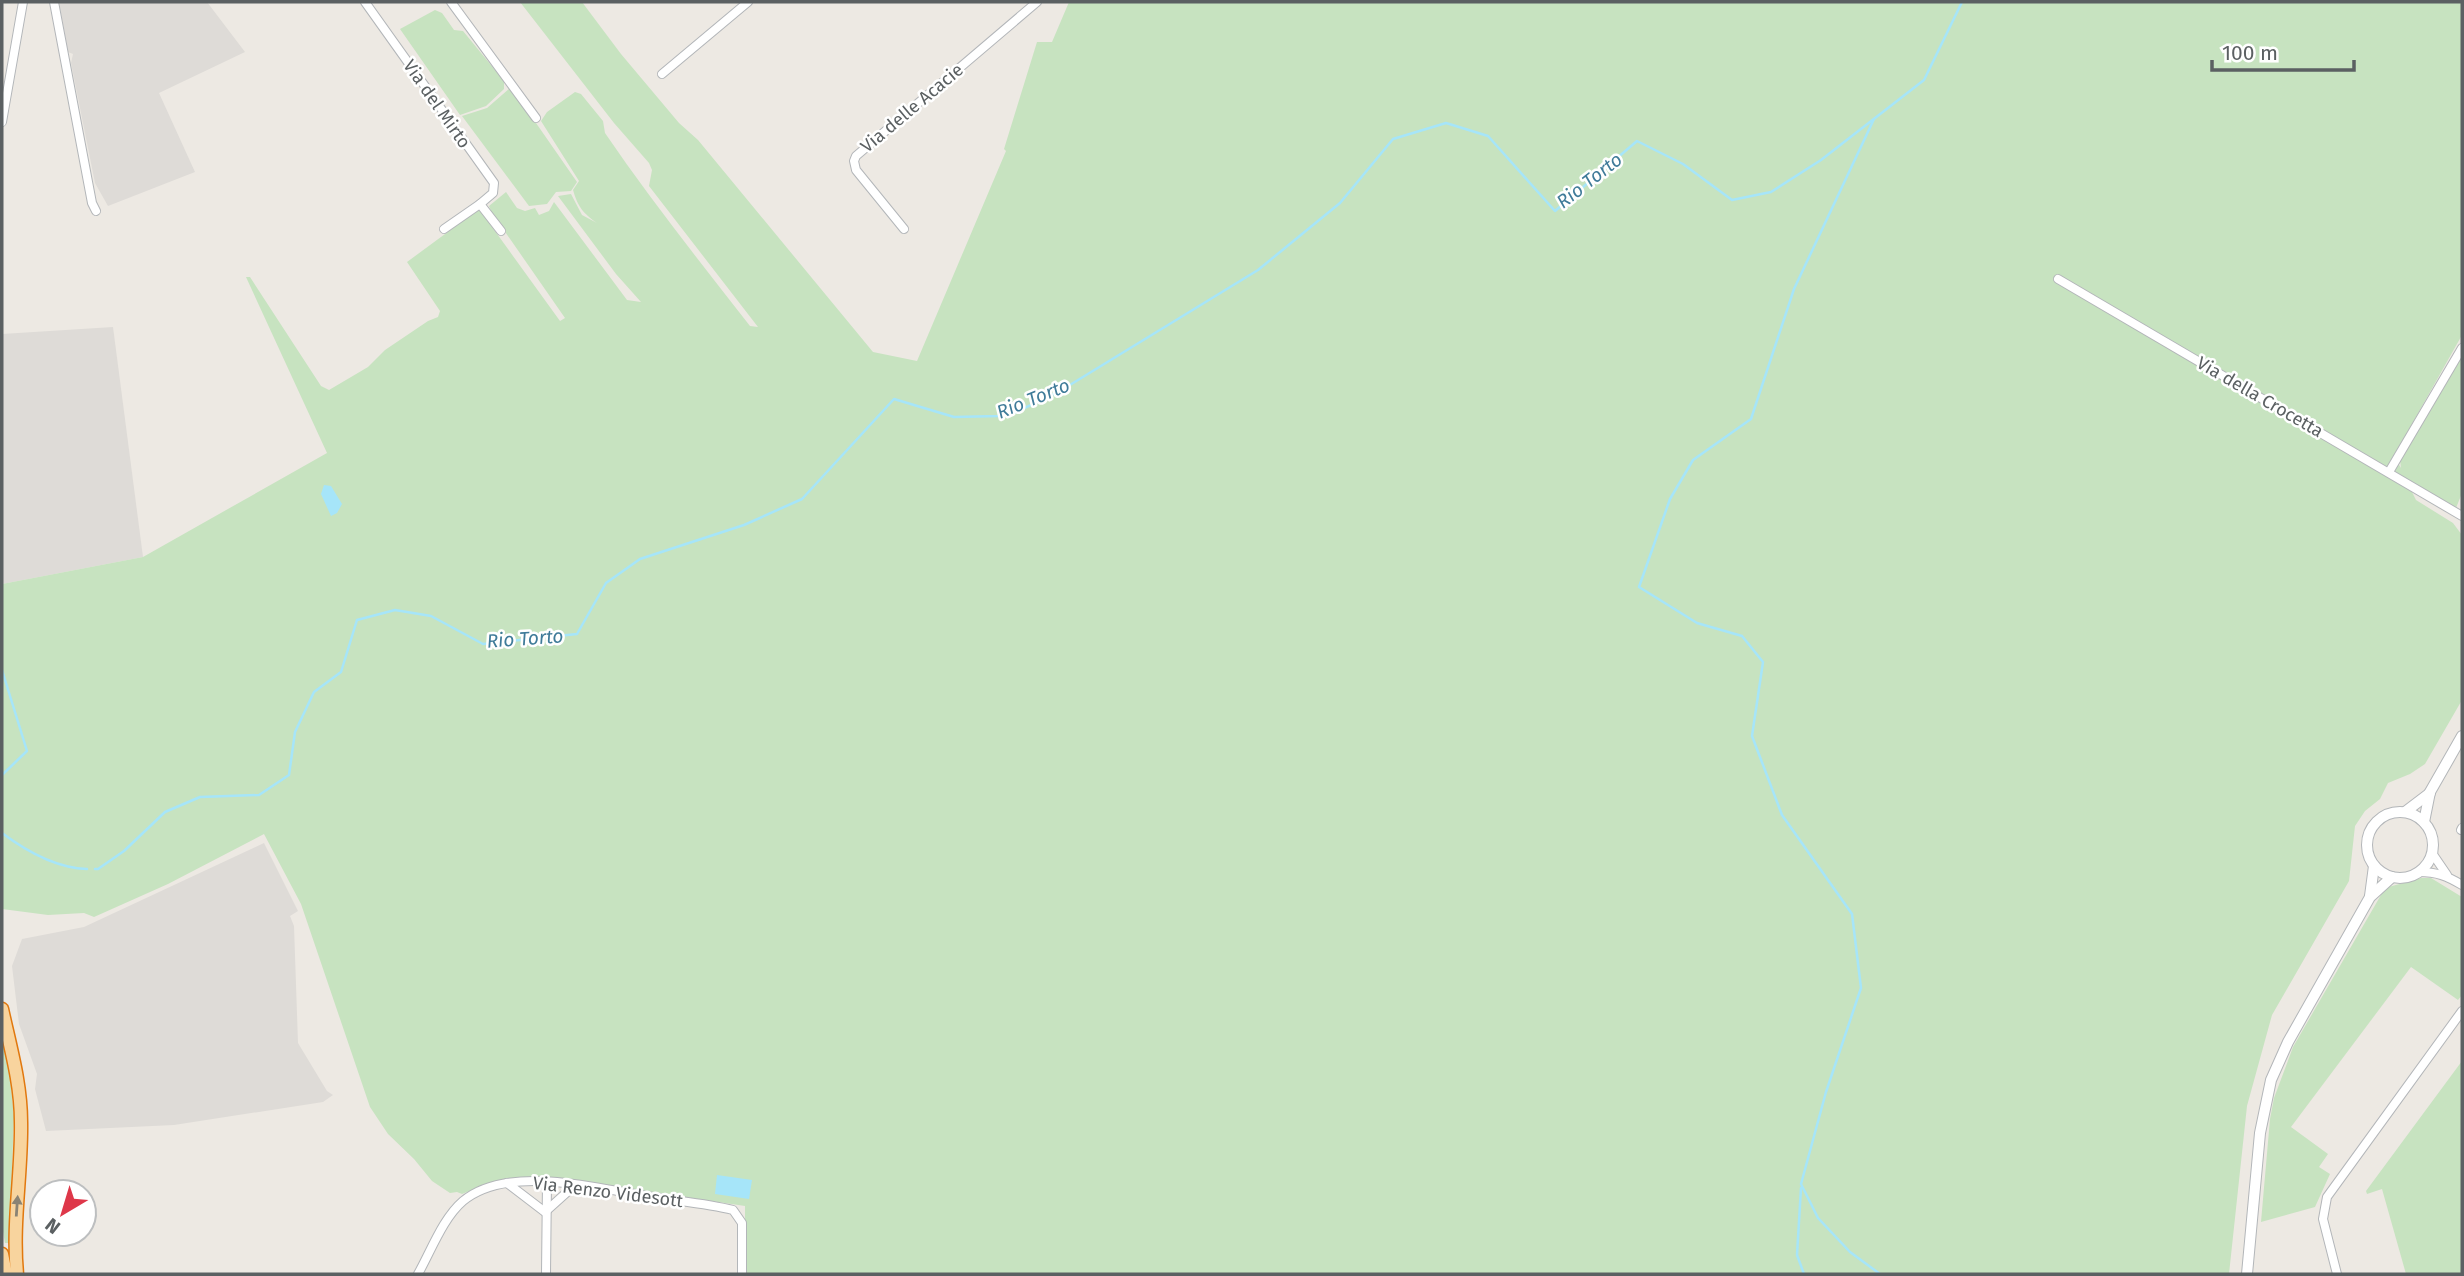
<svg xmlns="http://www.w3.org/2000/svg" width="2464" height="1276" font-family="'Fira Sans',sans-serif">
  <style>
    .industrial { fill: #dedbd7 }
    .green { fill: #c7e3c0 }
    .water { fill: #a6e5f9 }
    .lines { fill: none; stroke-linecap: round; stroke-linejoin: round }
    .stream { stroke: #a6e5f9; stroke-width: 2.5 }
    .minor-casing { stroke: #b3b6b9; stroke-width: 10 }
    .tertiary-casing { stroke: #b3b6b9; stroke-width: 12 }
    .trunk-casing { stroke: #e1780e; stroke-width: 15 }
    .minor { stroke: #fff; stroke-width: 8 }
    .tertiary { stroke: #fff; stroke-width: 10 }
    .trunk { stroke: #f8d49e; stroke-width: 12 }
    .oneway { fill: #8a8374 }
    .labels { text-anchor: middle; stroke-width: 5; stroke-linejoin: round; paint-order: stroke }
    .street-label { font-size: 18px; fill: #5b6062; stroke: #fff }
    .water-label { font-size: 19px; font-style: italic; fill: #3f7b99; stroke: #fff }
  </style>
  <rect width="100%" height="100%" fill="#ede9e3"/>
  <g class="industrial">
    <path d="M 59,2 L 207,2 L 245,52 L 159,93 L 195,172 L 108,206 L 95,183 L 71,63 L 73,54 L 68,52 Z"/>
    <path d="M 113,327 L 143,557 L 2,584 L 2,334 Z"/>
    <path d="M 264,843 L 298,911 L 290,916 L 294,926 L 298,1043 L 327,1091 L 333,1095 L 323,1102 L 174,1125 L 46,1131 L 35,1089 L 37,1074 L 19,1024 L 12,966 L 22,939 L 84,927 Z"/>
  </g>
  <g class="green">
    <path d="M 520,2 L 582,2 L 621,54 L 679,123 L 698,140 L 873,352 L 917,361 L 1006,151 L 1004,149 L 1037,42 L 1052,42 L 1069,2 L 2462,2 L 2462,335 L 2394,456 L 2401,468 L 2400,460 L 2462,355 L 2462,493 L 2456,508 L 2406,480 L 2416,500 L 2453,523 L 2462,535 L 2462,700 L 2425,764 L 2410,774 L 2388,783 L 2380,799 L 2365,811 L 2355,826 L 2349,881 L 2272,1015 L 2247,1106 L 2229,1274 L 745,1274 L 745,1206 L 557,1178 L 512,1178 L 487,1184 L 462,1194 L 457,1192 L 450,1193 L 432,1181 L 414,1159 L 388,1134 L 370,1107 L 301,904 L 264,834 L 168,884 L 94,917 L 84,913 L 48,915 L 2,909 L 2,584 L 143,557 L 327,453 L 246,277 L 250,277 L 321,386 L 329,390 L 368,367 L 385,350 L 428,321 L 438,317 L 440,311 L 407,262 L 479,209 L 560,321 L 565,318 L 492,213 L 489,206 L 506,192 L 517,208 L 525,211 L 535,208 L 539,215 L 549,211 L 554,202 L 627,300 L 641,302 L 616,274 L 558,196 L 571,194 L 582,215 L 597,223 C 583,213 578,207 573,190 L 579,181 L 541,121 L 547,112 L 575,92 L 581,94 L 603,121 L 605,133 C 650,199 700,262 750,326 L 758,327 L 649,186 L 652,170 L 649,163 L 614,123 Z"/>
    <path d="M 435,10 L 442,13 L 454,30 L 463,31 L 504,81 L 504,89 L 486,106 L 460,115 L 400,29 Z"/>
    <path d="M 511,87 L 577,182 L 571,191 L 556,192 L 547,204 L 529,206 L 462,116 L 487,108 Z"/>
    <path d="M 2421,878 L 2431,878 L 2462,897 L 2462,995 L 2458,1000 L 2411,967 L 2291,1127 L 2328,1154 L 2319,1167 L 2330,1174 L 2315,1207 L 2261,1222 L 2270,1119 L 2274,1098 L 2286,1066 L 2293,1047 L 2385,888 Z"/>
    <path d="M 2,1038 L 10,1077 L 14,1117 L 9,1243 L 5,1243 L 2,1226 Z"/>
    <path d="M 2462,1061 L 2462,1274 L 2406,1274 L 2382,1189 L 2367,1194 L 2366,1191 Z"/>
  </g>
  <g class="water">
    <path d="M 324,485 L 331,486 L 342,504 L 337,513 L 331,516 L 321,494 Z"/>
    <path d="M 717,1175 L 752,1180 L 749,1199 L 715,1194 Z"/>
  </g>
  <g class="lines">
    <g class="stream">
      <path d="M 1874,119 L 1794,289 L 1751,419 L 1693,460 L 1670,499 L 1639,587 L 1697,623 L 1742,636 L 1763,662 L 1752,736 L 1782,815 L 1852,914 L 1861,988 L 1826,1092 L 1801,1184 L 1818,1218 L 1850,1252 L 1880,1274"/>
      <path d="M 2,670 L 27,751 L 2,775"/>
      <path d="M 2,833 C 26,851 56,868 87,869"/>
      <path d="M 95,869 L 98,869 L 124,851 L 165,812 L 200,797 L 259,795 L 289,775 L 295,732 L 314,692 L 341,672 L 357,620 L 395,610 L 431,616 L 483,644 L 577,634 L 606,583 L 640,559 L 744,525 L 802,499 L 894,399 L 954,417 L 999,416 L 1010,415 L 1060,391 L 1258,270 L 1340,203 L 1393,139 L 1446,123 L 1488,136 L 1555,211 L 1637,141 L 1683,164 L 1732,200 L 1771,192 L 1821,160 L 1924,80 L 1962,2"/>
      <path d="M 1801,1188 L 1797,1255 L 1804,1274"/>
    </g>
    <defs>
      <g id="minor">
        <path d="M 54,2 L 92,203 L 96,211"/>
        <path d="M 365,2 L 494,183 L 493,193 L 480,204"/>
        <path d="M 451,2 L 536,118"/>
        <path d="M 662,74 L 748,2"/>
        <path d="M 2,122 L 23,2"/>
        <path d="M 444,229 L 480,204 L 501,231"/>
        <path d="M 904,229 L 856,170 L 854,161 L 856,156 L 1037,2"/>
        <path d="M 2058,279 L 2462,516"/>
        <path d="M 2389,472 L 2462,348"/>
        <path d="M 2461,830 L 2462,828"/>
        <path d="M 2432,853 L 2447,875"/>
        <path d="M 2419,872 C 2437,872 2447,876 2462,885"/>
        <path d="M 507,1183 L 545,1212 L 575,1185"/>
        <path d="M 418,1274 C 431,1251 443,1218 463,1201 C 508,1164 595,1188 647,1196 C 676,1201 705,1203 733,1210 L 742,1223 L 742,1274"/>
        <path d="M 546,1274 L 547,1182"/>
        <path d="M 2337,1274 L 2323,1219 L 2327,1197 L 2462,1011"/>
      </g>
      <g id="tertiary">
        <circle cx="2400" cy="845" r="33"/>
        <path d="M 2405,812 L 2430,793"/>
        <path d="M 2424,822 L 2430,792 L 2462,736"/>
        <path d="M 2370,896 L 2374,866"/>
        <path d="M 2247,1274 L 2260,1133 L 2271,1080 L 2288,1042 L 2370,897 L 2392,877"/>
      </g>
      <g id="trunk">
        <path d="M 2,1009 C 10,1046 21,1083 21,1122 C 22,1172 12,1223 17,1274"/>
        <path d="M 2,1254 L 6,1274"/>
      </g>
    </defs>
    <use href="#minor" class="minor-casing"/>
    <use href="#tertiary" class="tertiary-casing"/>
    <use href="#trunk" class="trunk-casing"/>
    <use href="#minor" class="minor"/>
    <use href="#tertiary" class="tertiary"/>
    <use href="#trunk" class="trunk"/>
  </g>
  <defs><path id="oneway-solid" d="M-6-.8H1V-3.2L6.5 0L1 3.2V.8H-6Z" transform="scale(1.75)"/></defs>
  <use class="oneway" href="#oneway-solid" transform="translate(17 1206) rotate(-86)"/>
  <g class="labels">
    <g class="street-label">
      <text transform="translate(437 104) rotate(55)" y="6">Via del Mirto</text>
      <text transform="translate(912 108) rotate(-40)" y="6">Via delle Acacie</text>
      <text transform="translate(2260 397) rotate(30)" y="6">Via della Crocetta</text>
      <text transform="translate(608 1192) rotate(7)" y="6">Via Renzo Videsott</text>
    </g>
    <g class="water-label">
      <text transform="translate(1589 180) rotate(-38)" y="7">Rio Torto</text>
      <text transform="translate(1033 398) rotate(-22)" y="7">Rio Torto</text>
      <text transform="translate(525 638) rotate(-4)" y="7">Rio Torto</text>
    </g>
  </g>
  <rect width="2464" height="1276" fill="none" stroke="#5b6062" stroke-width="7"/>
  <g transform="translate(63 1213) rotate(218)"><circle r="33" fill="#ffffff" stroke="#bdbfc0" stroke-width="2"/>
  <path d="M0-5L12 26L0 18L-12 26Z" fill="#de3749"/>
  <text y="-10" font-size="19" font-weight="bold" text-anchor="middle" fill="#5b6062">N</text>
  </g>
  <path d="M2212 60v10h142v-10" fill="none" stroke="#5b6062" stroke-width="3.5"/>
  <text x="2222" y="60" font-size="21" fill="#5b6062" stroke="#ffffff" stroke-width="5" paint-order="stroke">100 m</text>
</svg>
